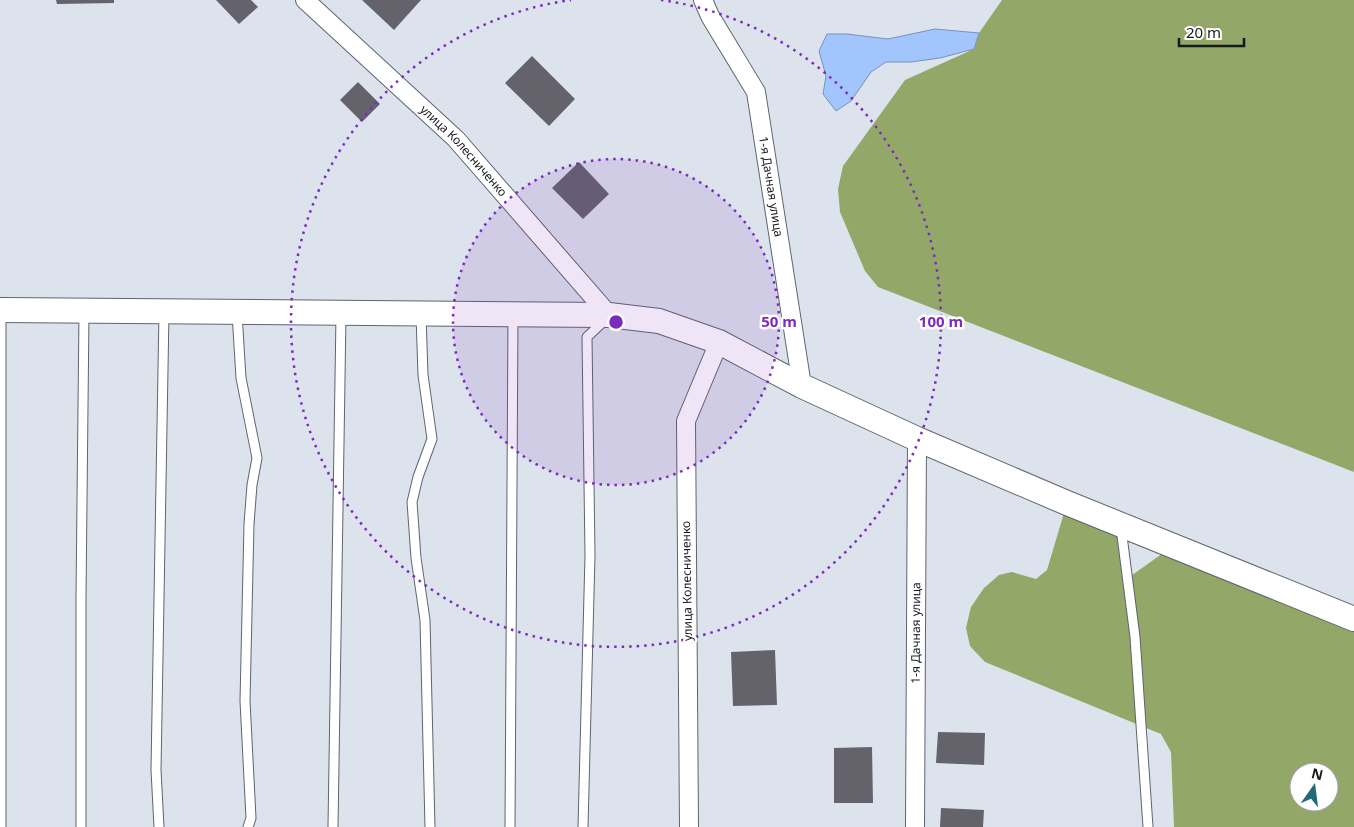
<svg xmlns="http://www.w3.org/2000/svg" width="1354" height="827" font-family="'Noto Sans',sans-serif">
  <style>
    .forest { fill: #93a769; fill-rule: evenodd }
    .water { fill: #a3c5fe; stroke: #7991ba }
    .building { fill: #64636c }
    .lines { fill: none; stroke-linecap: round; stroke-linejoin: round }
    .service-casing { stroke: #5f656d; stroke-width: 11 }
    .minor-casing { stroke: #5f656d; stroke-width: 20 }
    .secondary-casing { stroke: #5f656d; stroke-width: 26 }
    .service { stroke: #fff; stroke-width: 9 }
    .minor { stroke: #fff; stroke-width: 18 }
    .secondary { stroke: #fff; stroke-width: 24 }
    .ring { fill: none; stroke: #7b2cbf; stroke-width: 2.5; stroke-dasharray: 2.5 5 }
    .labels { text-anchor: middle; stroke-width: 5; stroke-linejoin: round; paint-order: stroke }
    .street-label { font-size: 12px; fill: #16191c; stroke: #fff }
    .centre { fill: #7b2cbf; stroke: #fff; stroke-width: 2.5 }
    .ring-label { font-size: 15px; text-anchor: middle; font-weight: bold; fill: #7b2cbf; stroke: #fff; stroke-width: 5; stroke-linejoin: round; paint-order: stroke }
  </style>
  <rect width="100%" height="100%" fill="#dde3ec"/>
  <g class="forest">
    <path d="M 1002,0 L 1354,0 L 1354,472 L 878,287 L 865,271 L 840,212 L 838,189 L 843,166 L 905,80 L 974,49 L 979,33 Z"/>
    <path d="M 1067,503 L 1121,525 L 1128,578 L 1173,546 L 1354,619 L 1354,827 L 1174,827 L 1171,752 L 1161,734 L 985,662 L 970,646 L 966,628 L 971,607 L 984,588 L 999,575 L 1012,572 L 1036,579 L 1047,570 ZM 1299,772 L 1329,772 L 1329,802 L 1299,802 Z"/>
  </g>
  <path class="water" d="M 935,29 L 979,33 L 974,49 L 940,58 L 911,62 L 886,62 L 871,72 L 851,101 L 836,111 L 823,94 L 826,76 L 819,51 L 827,34 L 847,34 L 888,39 Z"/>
  <g class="building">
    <path d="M 56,0 L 114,0 L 114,3 L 57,4 Z"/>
    <path d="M 216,0 L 251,0 L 258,7 L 239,24 Z"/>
    <path d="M 362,0 L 421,0 L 394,30 Z"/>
    <path d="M 532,56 L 575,99 L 549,126 L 505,83 Z"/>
    <path d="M 358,82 L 380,104 L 362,122 L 340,100 Z"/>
    <path d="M 579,162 L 609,194 L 583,219 L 552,188 Z"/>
    <path d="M 775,650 L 777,705 L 733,706 L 731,652 Z"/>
    <path d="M 938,732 L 985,733 L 984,765 L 936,763 Z"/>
    <path d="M 872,747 L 873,803 L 834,803 L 834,748 Z"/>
    <path d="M 941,808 L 984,810 L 983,827 L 940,827 Z"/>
  </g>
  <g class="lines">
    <defs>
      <g id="service">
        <path d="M 1,310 L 1,827"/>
        <path d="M 237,313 L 241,378 L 257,458 L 252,485 L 249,524 L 245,701 L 251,818 L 248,827"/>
        <path d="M 421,315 L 423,375 L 432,439 L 418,477 L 412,502 L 416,558 L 425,620 L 430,827"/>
        <path d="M 1121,528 L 1135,637 L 1148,827"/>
        <path d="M 81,827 L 81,597 L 84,312"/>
        <path d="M 159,827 L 156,770 L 164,312"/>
        <path d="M 333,827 L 341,315"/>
        <path d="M 510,827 L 513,315"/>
        <path d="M 583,827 L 590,555 L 587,337 L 605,320"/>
      </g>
      <g id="minor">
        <path id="s1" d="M 305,0 L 456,139 L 609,315"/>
        <path id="s2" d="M 703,0 L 710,16 L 756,92 L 802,386"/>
        <path d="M 689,827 L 686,421 L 719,342"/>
        <path id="s3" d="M 915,827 L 917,439"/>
      </g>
      <path id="secondary" d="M 0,310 L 609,315 L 659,321 L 719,342 L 802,386 L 917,439 L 1067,503 L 1354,619"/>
    </defs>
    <use href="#service" class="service-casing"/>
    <use href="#minor" class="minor-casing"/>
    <use href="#secondary" class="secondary-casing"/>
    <use href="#service" class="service"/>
    <use href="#minor" class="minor"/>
    <use href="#secondary" class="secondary"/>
  </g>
  <circle cx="616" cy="322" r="163" fill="#7b2cbf" fill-opacity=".12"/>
  <g class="ring">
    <circle cx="616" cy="322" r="163"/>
    <path d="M661 0A325 325 0 1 1 571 0"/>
  </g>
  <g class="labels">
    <g class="street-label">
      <text dy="4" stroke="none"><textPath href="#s1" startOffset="219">улица Колесниченко</textPath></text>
      <text dy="4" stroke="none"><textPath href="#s2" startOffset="202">1-я Дачная улица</textPath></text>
      <text transform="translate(687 581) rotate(-91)" y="4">улица Колесниченко</text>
      <text dy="4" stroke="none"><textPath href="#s3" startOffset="194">1-я Дачная улица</textPath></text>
    </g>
  </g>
  <circle cx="616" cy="322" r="8" class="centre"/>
  <g class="ring-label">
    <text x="779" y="327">50 m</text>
    <text x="941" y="327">100 m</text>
  </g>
  <g transform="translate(1314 787) rotate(14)"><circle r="24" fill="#ffffff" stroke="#a2a3a4"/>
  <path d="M0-4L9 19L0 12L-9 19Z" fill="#226a77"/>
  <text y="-8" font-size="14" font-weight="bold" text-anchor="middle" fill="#16191c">N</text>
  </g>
  <path d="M1179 38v8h65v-8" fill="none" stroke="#16191c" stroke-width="2.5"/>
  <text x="1186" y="38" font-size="15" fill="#16191c" stroke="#ffffff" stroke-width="4" paint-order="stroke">20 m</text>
</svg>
